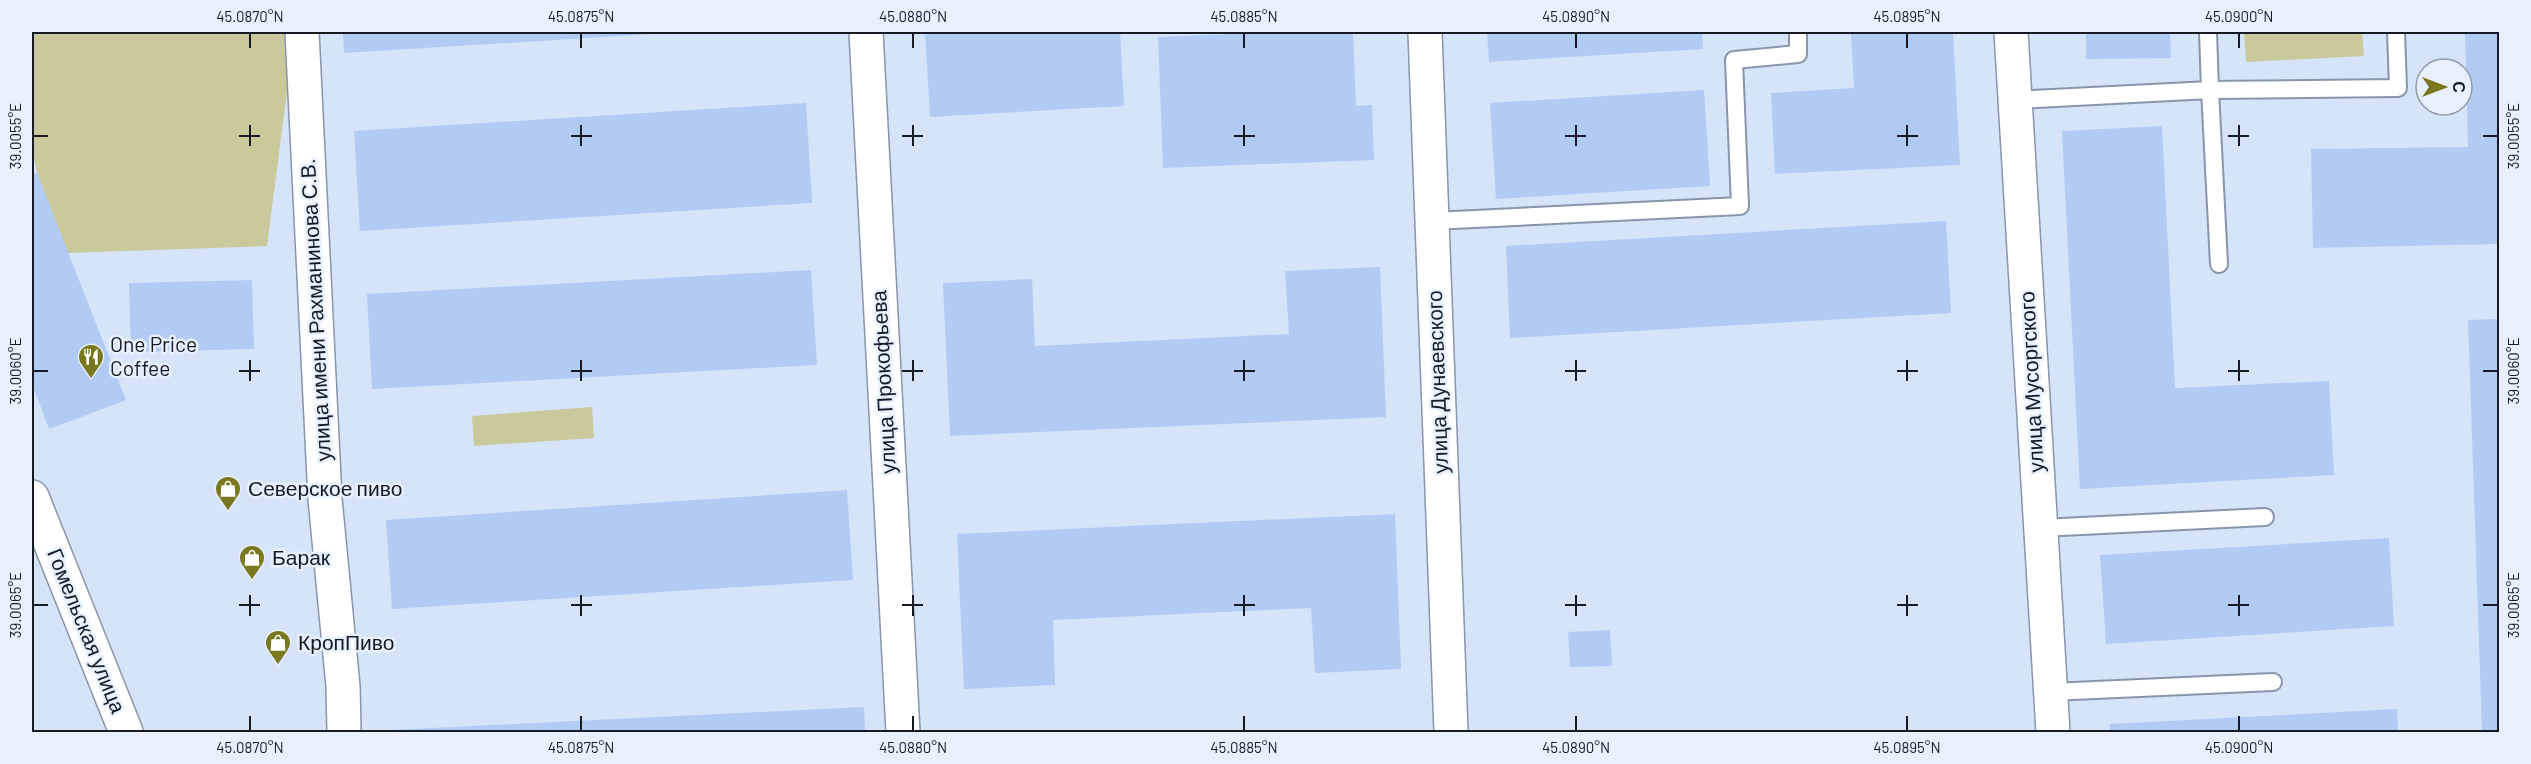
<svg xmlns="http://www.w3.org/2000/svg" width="2531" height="764" font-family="Barlow,sans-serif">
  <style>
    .green { fill: #c9c99b }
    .building { fill: #b2cbf5 }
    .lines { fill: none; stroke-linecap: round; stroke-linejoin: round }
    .service-casing { stroke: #8895aa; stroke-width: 20 }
    .minor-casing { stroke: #8895aa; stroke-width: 36 }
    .service { stroke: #fff; stroke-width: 16 }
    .minor { stroke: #fff; stroke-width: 33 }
    .ticks { fill: none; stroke: #161b23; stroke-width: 2 }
    .labels { text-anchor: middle; stroke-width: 5; stroke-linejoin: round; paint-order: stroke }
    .street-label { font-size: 21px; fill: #161b23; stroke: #e8f0fe }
    .poi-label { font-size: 21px; fill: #161b23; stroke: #e8f0fe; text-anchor: start }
    .neatline { fill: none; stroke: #161b23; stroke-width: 2 }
    .ticks-label { font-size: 15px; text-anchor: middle; fill: #161b23 }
  </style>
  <rect width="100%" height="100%" fill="#d6e4fa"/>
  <g class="green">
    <path d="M 32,32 L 286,32 L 289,76 L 267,246 L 68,253 L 37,173 L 32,149 Z"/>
    <path d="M 2244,32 L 2362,32 L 2364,56 L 2246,62 Z"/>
    <path d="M 592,407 L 594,438 L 474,446 L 472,416 Z"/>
  </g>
  <g class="building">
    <path d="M 343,32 L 668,32 L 668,33 L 344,53 Z"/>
    <path d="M 925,32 L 1120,32 L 1124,106 L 930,117 Z"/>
    <path d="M 1279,32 L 1353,32 L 1356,106 L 1372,105 L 1374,160 L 1163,168 L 1158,37 Z"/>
    <path d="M 1487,32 L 1702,32 L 1703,49 L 1489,62 Z"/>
    <path d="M 1851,32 L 1953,32 L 1960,165 L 1775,174 L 1771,93 L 1854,88 Z"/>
    <path d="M 2086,32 L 2170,32 L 2171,58 L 2086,59 Z"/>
    <path d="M 2465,32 L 2499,32 L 2499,244 L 2313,248 L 2311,149 L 2468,147 Z"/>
    <path d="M 1704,90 L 1710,186 L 1496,199 L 1490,103 Z"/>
    <path d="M 806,103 L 812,203 L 360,231 L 354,131 Z"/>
    <path d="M 2162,126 L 2175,388 L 2329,381 L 2334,475 L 2080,489 L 2062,131 Z"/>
    <path d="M 37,173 L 126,400 L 49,429 L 32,384 L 32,175 Z"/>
    <path d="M 1946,221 L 1951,313 L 1510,338 L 1506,246 Z"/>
    <path d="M 1380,267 L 1386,417 L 950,436 L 943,283 L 1032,279 L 1035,346 L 1289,334 L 1285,271 Z"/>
    <path d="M 811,270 L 817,365 L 372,389 L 367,294 Z"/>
    <path d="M 252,280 L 254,349 L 131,352 L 129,283 Z"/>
    <path d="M 2499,319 L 2499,732 L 2482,732 L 2468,320 Z"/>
    <path d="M 847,490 L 853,580 L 392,609 L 386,520 Z"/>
    <path d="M 1395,514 L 1401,669 L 1315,673 L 1311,608 L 1053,620 L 1055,685 L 964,689 L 957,534 Z"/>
    <path d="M 2389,538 L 2394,626 L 2106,644 L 2100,555 Z"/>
    <path d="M 1610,630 L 1612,666 L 1570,667 L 1568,632 Z"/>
    <path d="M 864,707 L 865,732 L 390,732 L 390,730 Z"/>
    <path d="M 2397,709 L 2398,732 L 2110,732 L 2110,724 Z"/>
  </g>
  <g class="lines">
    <defs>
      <g id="service">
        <path d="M 2015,100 L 2210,90 L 2208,32"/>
        <path d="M 1433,221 L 1740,206 L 1734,60 L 1798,54 L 1798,32"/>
        <path d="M 2219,264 L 2210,90 L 2398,88 L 2396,32"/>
        <path d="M 2041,528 L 2265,517"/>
        <path d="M 2051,692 L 2273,682"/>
      </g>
      <g id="minor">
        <path d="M 302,32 L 325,499 L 343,686 L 344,732"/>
        <path d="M 866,32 L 903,732"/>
        <path d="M 1425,32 L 1451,732"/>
        <path d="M 2011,32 L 2053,732"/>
        <path d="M 32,497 L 126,732"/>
      </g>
    </defs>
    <use href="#service" class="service-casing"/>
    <use href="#minor" class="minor-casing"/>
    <use href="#service" class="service"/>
    <use href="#minor" class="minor"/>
  </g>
  <path class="ticks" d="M 250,33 L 250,48M 581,33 L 581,48M 913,33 L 913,48M 1244,33 L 1244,48M 1576,33 L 1576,48M 1907,33 L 1907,48M 2239,33 L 2239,48M 250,125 L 250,146M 581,125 L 581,146M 913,125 L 913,146M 1244,125 L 1244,146M 1576,125 L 1576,146M 1907,125 L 1907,146M 2239,125 L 2239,146M 33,136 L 48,136M 239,136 L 260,136M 571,136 L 592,136M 902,136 L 923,136M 1234,136 L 1255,136M 1565,136 L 1586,136M 1897,136 L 1918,136M 2228,136 L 2249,136M 2483,136 L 2498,136M 250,360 L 250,381M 581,360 L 581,381M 913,360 L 913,381M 1244,360 L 1244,381M 1576,360 L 1576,381M 1907,360 L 1907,381M 2239,360 L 2239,381M 33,371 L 48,371M 239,371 L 260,371M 571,371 L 592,371M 902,371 L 923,371M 1234,371 L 1255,371M 1565,371 L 1586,371M 1897,371 L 1918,371M 2228,371 L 2249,371M 2483,371 L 2498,371M 250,595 L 250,616M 581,595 L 581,616M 913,595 L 913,616M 1244,595 L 1244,616M 1576,595 L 1576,616M 1907,595 L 1907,616M 2239,595 L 2239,616M 33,605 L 48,605M 239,605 L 260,605M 571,605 L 592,605M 902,605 L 923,605M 1234,605 L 1255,605M 1565,605 L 1586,605M 1897,605 L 1918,605M 2228,605 L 2249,605M 2483,605 L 2498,605M 250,716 L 250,731M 581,716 L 581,731M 913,716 L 913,731M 1244,716 L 1244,731M 1576,716 L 1576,731M 1907,716 L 1907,731M 2239,716 L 2239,731"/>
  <defs>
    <symbol id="restaurant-pin" viewBox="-11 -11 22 30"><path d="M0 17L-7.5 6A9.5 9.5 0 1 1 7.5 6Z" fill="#7a781e" stroke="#e8f0fe"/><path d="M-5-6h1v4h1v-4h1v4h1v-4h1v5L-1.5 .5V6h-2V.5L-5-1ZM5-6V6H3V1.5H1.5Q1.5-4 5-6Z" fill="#fff"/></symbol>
    <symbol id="shop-pin" viewBox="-11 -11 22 30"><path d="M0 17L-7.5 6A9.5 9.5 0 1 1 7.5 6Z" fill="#7a781e" stroke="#e8f0fe"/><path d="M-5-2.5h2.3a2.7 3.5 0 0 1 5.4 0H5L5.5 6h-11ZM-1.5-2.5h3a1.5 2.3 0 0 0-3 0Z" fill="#fff"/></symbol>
  </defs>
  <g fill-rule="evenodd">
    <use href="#restaurant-pin" x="76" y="342" width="30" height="40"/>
    <use href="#shop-pin" x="213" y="474" width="30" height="40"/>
    <use href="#shop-pin" x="237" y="543" width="30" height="40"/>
    <use href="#shop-pin" x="263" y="628" width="30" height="40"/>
  </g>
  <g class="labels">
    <g class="street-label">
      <text transform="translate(316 310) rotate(-93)" y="7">улица имени Рахманинова С.В.</text>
      <text transform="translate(884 382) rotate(-93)" y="7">улица Прокофьева</text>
      <text transform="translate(1438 382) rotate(-92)" y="7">улица Дунаевского</text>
      <text transform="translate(2032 382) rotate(-93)" y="7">улица Мусоргского</text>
      <text transform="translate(86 631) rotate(68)" y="7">Гомельская улица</text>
    </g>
    <g class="poi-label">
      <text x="110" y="352">One Price<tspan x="110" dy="24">Coffee</tspan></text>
      <text x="248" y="496">Северское пиво</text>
      <text x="272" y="565">Барак</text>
      <text x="298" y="650">КропПиво</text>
    </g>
  </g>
  <rect width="2531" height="764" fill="none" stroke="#e8f0fe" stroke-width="66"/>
  <g transform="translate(2444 87) rotate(90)"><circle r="28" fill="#e8f0fe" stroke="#949ba6" stroke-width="1.5"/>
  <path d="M0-4.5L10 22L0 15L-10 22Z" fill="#7a781e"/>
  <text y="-9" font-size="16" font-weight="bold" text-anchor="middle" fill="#161b23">С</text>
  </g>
  <rect x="33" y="33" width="2465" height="698" class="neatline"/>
  <g class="ticks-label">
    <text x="250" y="22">45.0870°N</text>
    <text x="581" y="22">45.0875°N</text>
    <text x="913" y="22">45.0880°N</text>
    <text x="1244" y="22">45.0885°N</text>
    <text x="1576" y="22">45.0890°N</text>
    <text x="1907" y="22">45.0895°N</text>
    <text x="2239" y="22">45.0900°N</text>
    <text transform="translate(2514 136) rotate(-90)" y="5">39.0055°E</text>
    <text transform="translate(16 136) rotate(-90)" y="5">39.0055°E</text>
    <text transform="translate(2514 371) rotate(-90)" y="5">39.0060°E</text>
    <text transform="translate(16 371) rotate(-90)" y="5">39.0060°E</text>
    <text transform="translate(2514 605) rotate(-90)" y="5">39.0065°E</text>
    <text transform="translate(16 605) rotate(-90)" y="5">39.0065°E</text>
    <text x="250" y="753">45.0870°N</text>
    <text x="581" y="753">45.0875°N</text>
    <text x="913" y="753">45.0880°N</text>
    <text x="1244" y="753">45.0885°N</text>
    <text x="1576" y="753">45.0890°N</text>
    <text x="1907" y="753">45.0895°N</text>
    <text x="2239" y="753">45.0900°N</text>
  </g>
</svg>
